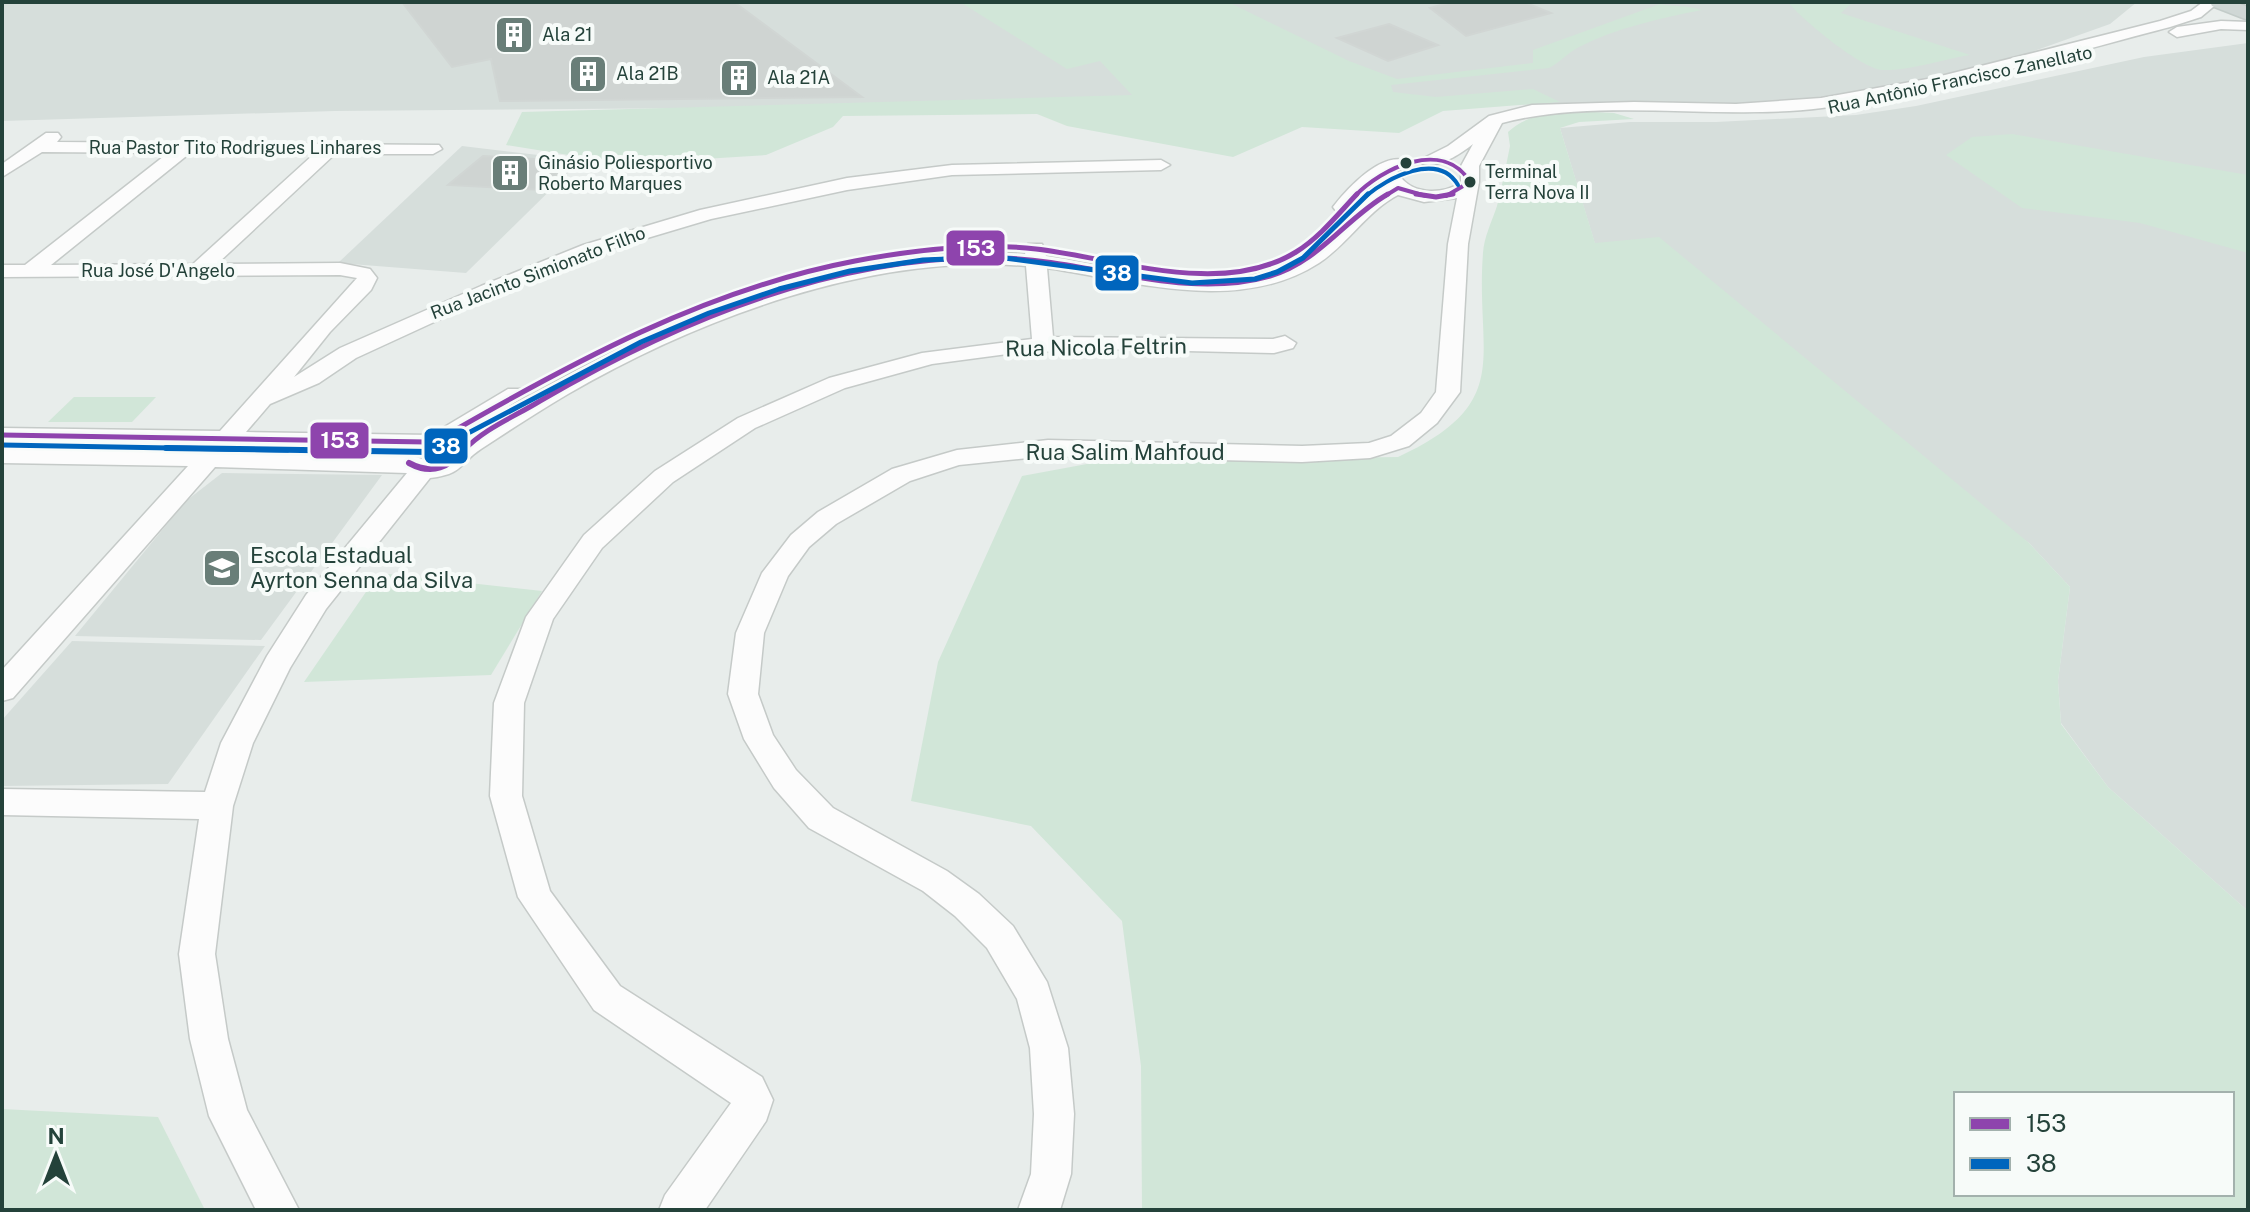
<svg xmlns="http://www.w3.org/2000/svg" width="2250" height="1212" font-family="'Public Sans',sans-serif">
  <style>
    .built { fill: #d6dedb }
    .green { fill: #d1e6d8; fill-rule: evenodd }
    .building { fill: #cfd4d2; stroke: #d1d6d4; stroke-width: 2 }
    .lines { fill: none; stroke-linecap: round; stroke-linejoin: round }
    .minor-casing { stroke: #c5cac8; stroke-width: 3 }
    .major-casing { stroke: #c3ccc9; stroke-width: 3 }
    .minor { fill: #fcfcfc; fill-rule: evenodd }
    .major { fill: #cfd7d5; fill-rule: evenodd }
    .bus-1-far2-casing { stroke: #f7fbf9; stroke-width: 8 }
    .bus-1-far1-casing { stroke: #f7fbf9; stroke-width: 10 }
    .bus-1-casing { stroke: #f7fbf9; stroke-width: 12 }
    .bus-2-far2-casing { stroke: #f7fbf9; stroke-width: 8 }
    .bus-2-far1-casing { stroke: #f7fbf9; stroke-width: 10 }
    .bus-2-casing { stroke: #f7fbf9; stroke-width: 12 }
    .bus-1-far2 { stroke: #8e44ad; stroke-width: 4 }
    .bus-1-far1 { stroke: #8e44ad; stroke-width: 5 }
    .bus-1 { stroke: #8e44ad; stroke-width: 6 }
    .bus-2-far2 { stroke: #0065bd; stroke-width: 4 }
    .bus-2-far1 { stroke: #0065bd; stroke-width: 5 }
    .bus-2 { stroke: #0065bd; stroke-width: 6 }
    .bus-dot { fill: #24423a; stroke: #f7fbf9; stroke-width: 3 }
    .labels { text-anchor: middle; stroke-width: 8; stroke-linejoin: round; paint-order: stroke }
    .far-poi-label { font-size: 18px; fill: #24423a; stroke: #f7fbf9; text-anchor: start }
    .far-street-label { font-size: 18px; fill: #24423a; stroke: #f7fbf9 }
    .far-bus-label { font-size: 18px; fill: #24423a; stroke: #f7fbf9; text-anchor: start }
    .street-label { font-size: 22px; fill: #24423a; stroke: #f7fbf9 }
    .poi-label { font-size: 22px; fill: #24423a; stroke: #f7fbf9; text-anchor: start }
    .line-badge { stroke: #f7fbf9; stroke-width: 3 }
    .badge-label { font-size: 22px; text-anchor: middle; font-weight: bold; fill: #fff }
  </style>
  <rect width="100%" height="100%" fill="#e8edeb"/>
  <g class="built">
    <path d="M 2,2 L 2137,2 L 2110,24 L 2000,63 L 1895,89 L 1762,105 L 1169,104 L 335,111 L 2,121 Z"/>
    <path d="M 2248,43 L 2248,911 L 2108,787 L 2061,723 L 2058,681 L 2070,587 L 2029,543 L 1595,244 L 1560,128 L 1630,122 L 1716,122 L 1856,115 L 1916,106 L 2144,57 Z"/>
    <path d="M 462,146 L 581,160 L 466,273 L 338,263 Z"/>
    <path d="M 222,473 L 382,475 L 261,640 L 75,636 L 186,501 Z"/>
    <path d="M 72,641 L 265,646 L 168,784 L 2,786 L 2,720 Z"/>
  </g>
  <g class="green">
    <path d="M 960,2 L 1228,2 L 1349,61 L 1397,79 L 1533,63 L 1533,50 L 1660,4 C 1676,7 1687,5 1702,10 C 1661,18 1616,28 1579,47 C 1567,53 1561,62 1549,68 L 1391,85 L 1393,92 L 1436,97 L 1533,89 L 1560,102 L 1443,111 L 1399,133 L 1302,127 L 1233,157 L 1067,126 L 1037,114 L 843,116 L 833,127 L 766,155 L 624,164 L 506,145 L 522,112 L 1132,95 L 1100,61 L 1067,69 Z"/>
    <path d="M 1788,2 L 1853,2 L 1841,13 L 1970,55 C 1944,59 1909,71 1883,70 C 1863,70 1801,19 1788,2 Z"/>
    <path d="M 1594,112 L 1614,113 L 1634,119 L 1579,122 L 1560,128 L 1595,243 L 1659,237 L 2029,543 L 2070,587 L 2058,681 L 2061,724 L 2108,787 L 2248,911 L 2248,1210 L 1142,1210 L 1141,1066 L 1122,921 L 1031,826 L 911,801 L 938,662 L 1022,476 L 1103,461 L 1398,457 C 1516,402 1475,357 1483,253 C 1484,237 1492,221 1497,206 C 1502,186 1506,166 1510,146 L 1508,132 C 1531,110 1564,113 1594,112 ZM 1956,1094 L 2232,1094 L 2232,1194 L 1956,1194 Z"/>
    <path d="M 2012,134 L 2248,175 L 2248,253 L 2140,223 L 2022,208 L 1946,155 L 1972,137 Z"/>
    <path d="M 74,397 L 156,397 L 132,422 L 48,422 Z"/>
    <path d="M 379,573 L 542,591 L 491,675 L 304,682 Z"/>
    <path d="M 2,1109 L 158,1117 L 205,1210 L 2,1210 Z"/>
  </g>
  <g class="building">
    <path d="M 402,2 L 734,2 L 862,97 L 500,101 L 491,59 L 452,67 Z"/>
    <path d="M 1452,2 L 1524,2 L 1551,13 L 1466,36 L 1430,8 Z"/>
    <path d="M 1389,24 L 1438,45 L 1388,61 L 1337,38 Z"/>
    <path d="M 483,156 L 568,161 L 543,190 L 448,185 Z"/>
  </g>
  <g class="lines">
    <defs>
      <g id="minor">
        <path d="M 2203,2 L 2219,2 L 2201,17 L 2170,27 C 2055,57 1940,92 1822,108 C 1719,121 1599,97 1502,123 L 1479,166 L 1479,182 L 1468,244 L 1460,392 L 1437,423 L 1409,446 L 1370,458 L 1302,462 L 1048,456 L 959,465 L 910,481 L 836,524 L 809,547 L 788,576 L 764,633 L 758,694 L 773,735 L 796,770 L 833,808 L 947,871 L 979,894 L 1013,926 L 1047,982 L 1068,1048 L 1074,1114 L 1071,1174 L 1060,1210 L 1018,1210 L 1031,1174 L 1034,1114 L 1030,1048 L 1017,999 L 987,948 L 955,916 L 923,891 L 809,828 L 774,788 L 744,739 L 728,694 L 736,633 L 762,573 L 791,535 L 818,512 L 892,469 L 957,450 L 1048,440 L 1302,446 L 1369,443 L 1391,436 L 1421,413 L 1436,392 L 1448,244 L 1457,198 L 1424,202 L 1398,195 C 1367,211 1348,244 1319,263 C 1238,315 1133,281 1047,268 L 1053,337 L 1273,339 L 1285,336 L 1296,343 L 1293,348 L 1274,353 L 1102,349 L 1015,353 L 932,364 L 845,388 L 755,428 L 673,482 L 602,548 L 553,619 L 524,703 L 522,796 L 550,891 L 620,986 L 762,1077 L 773,1100 L 766,1121 L 705,1210 L 659,1210 L 665,1195 L 731,1103 L 594,1010 L 518,897 L 490,796 L 494,703 L 526,617 L 584,535 L 655,471 L 738,418 L 829,378 L 922,353 L 1032,339 L 1026,266 C 873,253 699,318 568,394 C 539,411 510,430 481,449 C 458,464 464,474 430,478 L 326,609 L 290,668 L 253,743 L 233,806 L 215,954 L 228,1039 L 247,1110 L 299,1210 L 256,1210 L 209,1116 L 190,1039 L 179,954 L 199,819 L 2,815 L 2,789 L 205,792 L 221,743 L 267,656 L 306,595 L 407,473 L 215,467 L 13,698 L 2,701 L 2,670 L 188,466 L 2,463 L 2,447 L 201,451 L 206,446 L 2,442 L 2,428 L 220,431 L 357,278 L 340,275 L 2,277 L 2,265 L 25,265 L 168,153 L 42,152 L 2,177 L 2,164 L 46,133 L 58,133 L 61,137 L 57,142 L 439,145 L 442,149 L 433,154 L 335,154 L 217,264 L 340,263 L 370,269 L 377,278 L 371,290 L 330,332 L 294,377 L 340,348 L 481,286 L 583,245 L 700,210 L 847,178 L 952,165 L 1161,160 L 1170,165 L 1161,170 L 952,175 L 847,190 L 711,219 L 597,253 L 495,294 L 356,358 L 319,383 L 270,404 L 246,432 L 431,435 L 508,389 L 524,389 L 528,394 L 450,443 L 427,449 L 233,446 L 228,452 L 409,455 L 432,462 C 446,458 449,449 459,441 C 488,419 521,401 552,384 C 685,309 871,241 1025,254 L 1028,244 L 1042,244 L 1046,256 C 1127,268 1230,303 1306,254 C 1336,234 1354,202 1387,186 L 1383,180 L 1370,187 L 1350,211 L 1336,211 L 1333,207 C 1347,189 1379,154 1404,160 L 1407,164 L 1397,172 C 1410,195 1440,195 1461,183 L 1461,166 L 1473,144 C 1460,154 1440,168 1423,164 L 1420,160 L 1448,146 L 1489,116 L 1532,105 L 1634,102 L 1736,104 L 1821,98 L 1933,78 L 2160,21 L 2191,11 ZM 190,153 L 314,154 L 193,264 L 51,265 Z"/>
        <path d="M 2221,21 L 2248,22 L 2248,30 L 2221,29 L 2177,37 L 2169,32 L 2177,27 Z"/>
      </g>
      <path id="major" d="M 2210,2 L 2235,2 L 2248,7 L 2248,20 L 2212,6 Z"/>
    </defs>
    <use href="#minor" class="minor-casing"/>
    <use href="#major" class="major-casing"/>
    <use href="#minor" class="minor"/>
    <use href="#major" class="major"/>
    <defs>
      <g id="bus-1-far2">
        <path d="M 1355,196 C 1382,168 1443,138 1470,182 L 1446,196"/>
        <path d="M 1385,196 L 1398,188 L 1426,196"/>
      </g>
      <g id="bus-1-far1">
        <path d="M 1416,194 L 1436,197 L 1453,194"/>
        <path d="M 2,435 L 427,442 L 441,438 C 571,363 707,289 855,261 C 913,250 977,242 1036,249 C 1115,258 1221,298 1296,252 C 1320,237 1338,214 1357,194"/>
        <path d="M 464,450 C 485,428 514,417 540,401 C 677,321 840,253 1001,258 C 1090,260 1182,301 1270,276 C 1319,262 1346,218 1388,194"/>
      </g>
      <path id="bus-1" d="M 409,463 C 433,476 449,467 465,448"/>
      <path id="bus-2-far2" d="M 1366,196 C 1387,178 1438,151 1458,185"/>
      <g id="bus-2-far1">
        <path d="M 2,445 L 288,450"/>
        <path d="M 436,450 L 641,342 L 709,313 L 779,289 L 850,271 L 923,260 L 997,257 L 1192,283 L 1255,279 L 1277,272 L 1303,258 L 1368,194"/>
      </g>
      <path id="bus-2" d="M 166,448 L 429,452 L 443,448"/>
    </defs>
    <use href="#bus-1-far2" class="bus-1-far2-casing"/>
    <use href="#bus-1-far1" class="bus-1-far1-casing"/>
    <use href="#bus-1" class="bus-1-casing"/>
    <use href="#bus-2-far2" class="bus-2-far2-casing"/>
    <use href="#bus-2-far1" class="bus-2-far1-casing"/>
    <use href="#bus-2" class="bus-2-casing"/>
    <use href="#bus-1-far2" class="bus-1-far2"/>
    <use href="#bus-1-far1" class="bus-1-far1"/>
    <use href="#bus-1" class="bus-1"/>
    <use href="#bus-2-far2" class="bus-2-far2"/>
    <use href="#bus-2-far1" class="bus-2-far1"/>
    <use href="#bus-2" class="bus-2"/>
  </g>
  <defs>
    <symbol id="building-square" viewBox="-11 -11 22 22"><rect x="-9" y="-9" width="18" height="18" rx="4" fill="#697e78" stroke="#f7fbf9"/><path d="M-4-6H4V6H1V3H-1V6H-4ZM-2.5-4.3h1.7v1.8h-1.7ZM.8-4.3h1.7v1.8H.8ZM-2.5-1h1.7V.8h-1.7ZM.8-1h1.7V.8H.8Z" fill="#fff"/></symbol>
    <symbol id="school-square" viewBox="-11 -11 22 22"><rect x="-9" y="-9" width="18" height="18" rx="4" fill="#697e78" stroke="#f7fbf9"/><path d="M0-5L7-2L0 1L-7-2ZM-4 1L0 2.5L4 1V4Q0 6-4 4Z" fill="#fff"/></symbol>
  </defs>
  <g fill-rule="evenodd">
    <use href="#building-square" x="492" y="13" width="44" height="44"/>
    <use href="#building-square" x="566" y="52" width="44" height="44"/>
    <use href="#building-square" x="717" y="56" width="44" height="44"/>
    <use href="#building-square" x="488" y="151" width="44" height="44"/>
    <use href="#school-square" x="200" y="546" width="44" height="44"/>
  </g>
  <g class="bus-dot">
    <circle cx="1406" cy="163" r="7"/>
    <circle cx="1470" cy="182" r="7"/>
  </g>
  <g class="labels">
    <g class="far-poi-label">
      <text x="542" y="41">Ala 21</text>
      <text x="616" y="80">Ala 21B</text>
      <text x="767" y="84">Ala 21A</text>
      <text x="538" y="169">Ginásio Poliesportivo<tspan x="538" dy="21">Roberto Marques</tspan></text>
    </g>
    <g class="far-street-label">
      <text transform="translate(1960 80) rotate(-12)" y="6">Rua Antônio Francisco Zanellato</text>
      <text x="235" y="154">Rua Pastor Tito Rodrigues Linhares</text>
      <text x="158" y="277">Rua José D'Angelo</text>
      <text transform="translate(538 273) rotate(-21)" y="6">Rua Jacinto Simionato Filho</text>
    </g>
    <g class="far-bus-label">
      <text x="1485" y="178">Terminal<tspan x="1485" dy="21">Terra Nova II</tspan></text>
    </g>
    <g class="street-label">
      <text transform="translate(1096 347) rotate(-1)" y="8">Rua Nicola Feltrin</text>
      <text x="1125" y="460">Rua Salim Mahfoud</text>
    </g>
    <g class="poi-label">
      <text x="250" y="563">Escola Estadual<tspan x="250" dy="25">Ayrton Senna da Silva</tspan></text>
    </g>
  </g>
  <g class="line-badge">
    <rect x="945" y="229" width="61" height="38" rx="8" fill="#8e44ad"/>
    <rect x="1094" y="254" width="46" height="38" rx="8" fill="#0065bd"/>
    <rect x="309" y="421" width="61" height="39" rx="8" fill="#8e44ad"/>
    <rect x="423" y="427" width="46" height="38" rx="8" fill="#0065bd"/>
  </g>
  <g class="badge-label">
    <text x="976" y="256">153</text>
    <text x="1117" y="281">38</text>
    <text x="340" y="448">153</text>
    <text x="446" y="454">38</text>
  </g>
  <rect width="2250" height="1212" fill="none" stroke="#24423a" stroke-width="8"/>
  <rect x="1954" y="1092" width="280" height="104" fill="#f7fbf9" stroke="#a3b1ad" stroke-width="2"/>
  <rect x="1970" y="1118" width="40" height="12" fill="#8e44ad" stroke="#a3b1ad" stroke-width="2"/>
  <text x="2026" y="1132" font-size="24" fill="#24423a">153</text>
  <rect x="1970" y="1158" width="40" height="12" fill="#0065bd" stroke="#a3b1ad" stroke-width="2"/>
  <text x="2026" y="1172" font-size="24" fill="#24423a">38</text>
  <g transform="translate(56 1156)" stroke="#f7fbf9" stroke-width="6" paint-order="stroke">
  <path d="M0-6L14 30L0 20L-14 30Z" fill="#24423a"/>
  <text y="-12" font-size="22" font-weight="bold" text-anchor="middle" fill="#24423a">N</text>
  </g>
</svg>
